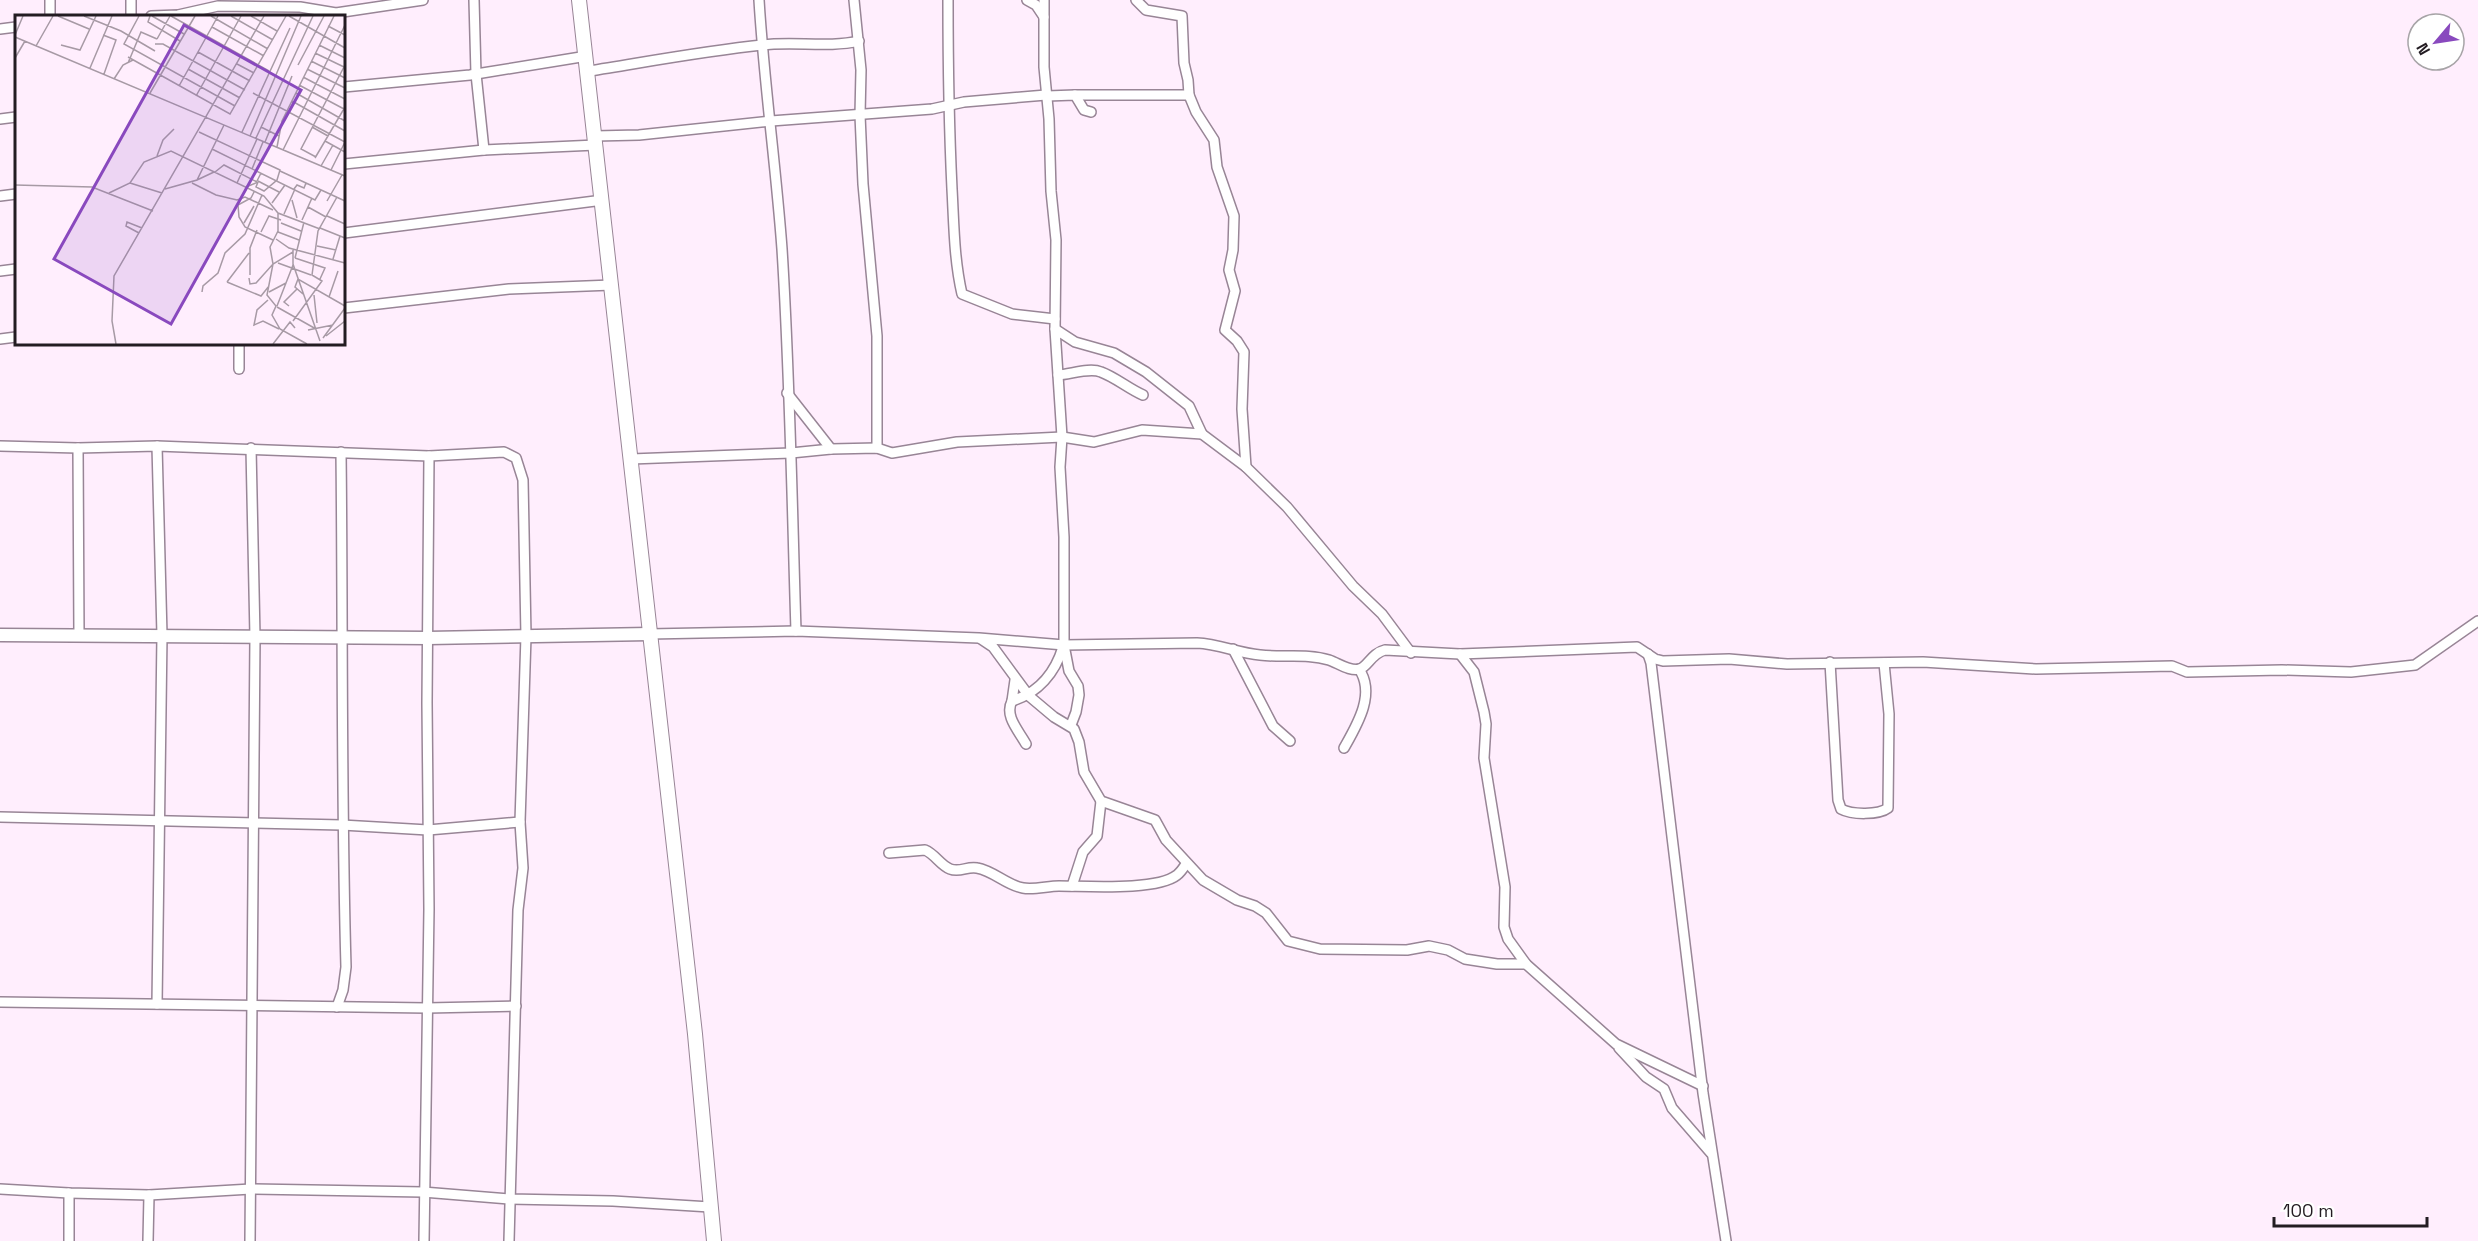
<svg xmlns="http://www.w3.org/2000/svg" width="2478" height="1241" font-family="'Space Grotesk',sans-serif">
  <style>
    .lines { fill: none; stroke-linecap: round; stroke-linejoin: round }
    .minor-casing { stroke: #988596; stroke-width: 12 }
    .tertiary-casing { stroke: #988596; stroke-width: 15 }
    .secondary-casing { stroke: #988596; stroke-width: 16 }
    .minor { stroke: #fff; stroke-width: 9 }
    .tertiary { stroke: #fff; stroke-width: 12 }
    .secondary { stroke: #fff; stroke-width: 14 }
    .inset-road { fill: none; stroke: #a79aa5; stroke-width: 1.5 }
    .view { fill: #8949be; fill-opacity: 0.15; stroke: #8949be; stroke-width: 3 }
    .inset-edge { fill: none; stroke: #231c22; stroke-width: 3 }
  </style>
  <rect width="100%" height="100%" fill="#ffeefd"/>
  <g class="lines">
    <defs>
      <g id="minor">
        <path d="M 131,0 L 131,16"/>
        <path d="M 474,0 L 476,74 L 484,150"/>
        <path d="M 759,0 C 764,83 776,166 782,249 C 790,376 792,504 796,631"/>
        <path d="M 854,0 L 861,70 L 860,115 L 863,184 L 877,336 L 877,448"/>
        <path d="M 948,0 C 948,63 949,126 952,189 C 954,225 954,259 962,294 L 1012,314 L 1055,319"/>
        <path d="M 1027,0 L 1036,5 L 1044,17"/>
        <path d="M 1044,0 L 1044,67 L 1049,119 L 1051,191 L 1056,240 L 1055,329 L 1062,437 L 1060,467 L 1064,537 L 1064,645 L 1069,671 L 1078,686 L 1079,695 L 1076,712 L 1071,725"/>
        <path d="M 1136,0 L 1146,10 L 1182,16 L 1184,63 L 1188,80 L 1189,95 L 1196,112 L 1214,140 L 1217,167 L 1234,216 L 1233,250 L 1229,270 L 1235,291 L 1225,330 L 1237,341 L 1244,352 L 1242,409 L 1246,467"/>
        <path d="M 50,16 L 50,0"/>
        <path d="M 151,16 L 178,15 L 218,6 L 300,7 L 336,13 L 423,0"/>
        <path d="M 0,29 L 16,27"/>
        <path d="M 589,71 C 646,62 704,51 762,45 C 794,41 828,48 859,41"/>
        <path d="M 344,87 L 470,75 L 587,56"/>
        <path d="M 1075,95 L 1189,95"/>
        <path d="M 1047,96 L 1075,95 L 1084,110 L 1091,112"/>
        <path d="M 0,119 L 16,117"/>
        <path d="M 595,136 L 639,135 L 771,121 L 932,109 L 964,102 L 1046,95"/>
        <path d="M 344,164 L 484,150 L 596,145"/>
        <path d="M 0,196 L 16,194"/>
        <path d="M 344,233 L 603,200"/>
        <path d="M 0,271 L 16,269"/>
        <path d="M 344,308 L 509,289 L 612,285"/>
        <path d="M 1055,329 L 1075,342 L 1114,353 L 1146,372 L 1189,406 L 1202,434"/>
        <path d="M 0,339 L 16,337"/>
        <path d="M 239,344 L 239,369"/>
        <path d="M 1058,375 C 1069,375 1089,367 1101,372 C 1115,377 1129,389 1143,395"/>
        <path d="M 787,393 L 831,449"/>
        <path d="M 0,446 L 78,448 L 157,446 L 429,456 L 504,452 L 516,458 L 523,480 L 526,636 L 520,822 L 523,868 L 518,910 L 509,1241"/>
        <path d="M 157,446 L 162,635 L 157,1004"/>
        <path d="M 78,448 L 79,635"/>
        <path d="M 631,459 L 791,453 L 831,449 L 877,448 L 892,453 L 957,442 L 1062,437 L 1094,442 L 1142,430 L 1202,434 L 1246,467 L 1287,507 L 1353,586 L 1382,614 L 1411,653"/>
        <path d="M 649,634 L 796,631 L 979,638 L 1064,645 L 1197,643 C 1219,644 1238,653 1260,655 C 1283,658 1307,653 1329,660 C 1338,663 1350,672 1360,669 C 1368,666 1372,653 1385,650 L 1460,654 L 1637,647 L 1655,659 L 1663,661 L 1729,659 L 1787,664 L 1923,662 L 2036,669 L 2172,666 L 2187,672 L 2282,670 L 2351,672 L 2415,665 L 2478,621"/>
        <path d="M 981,639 L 993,647 L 1029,696 L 1054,717 L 1074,729 L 1079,742 L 1084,772 L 1101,801 L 1155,820 L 1166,840 L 1203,880 L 1237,900 L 1255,906 L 1266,913 L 1288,941 L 1320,949 L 1407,950 L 1429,946 L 1448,950 L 1465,959 L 1497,964 L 1526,964"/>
        <path d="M 1233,649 L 1273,726 L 1290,741"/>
        <path d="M 1460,654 L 1474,672 L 1484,712 L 1486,724 L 1484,758 L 1505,887 L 1504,927 L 1508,939 L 1526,964 L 1616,1044 L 1703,1086"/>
        <path d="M 1648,654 L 1651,663 L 1703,1093 L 1726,1241"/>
        <path d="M 1830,662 L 1838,800 L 1841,809 C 1852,815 1879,815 1888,808 L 1889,714 L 1884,663"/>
        <path d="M 1015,680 L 1012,701 C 1038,693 1055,673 1063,647"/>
        <path d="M 1012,701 C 1004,716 1019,731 1026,744"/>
        <path d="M 1344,748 C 1357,725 1376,694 1359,669"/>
        <path d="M 0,817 L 342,825 L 428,830 L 520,822"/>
        <path d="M 889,853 L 925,850 C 935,854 940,865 950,869 C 960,873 967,866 977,868 C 994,871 1006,885 1023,888 C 1034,890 1048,886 1059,886 C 1086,886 1157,891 1177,875 C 1181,872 1184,867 1186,864"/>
        <path d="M 1072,886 L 1083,852 L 1097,836 L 1101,801"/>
        <path d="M 0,1002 L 427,1008 L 516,1006"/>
        <path d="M 337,1007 L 343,990 L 346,967 C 341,795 343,624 341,452"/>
        <path d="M 1619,1048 L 1646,1077 L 1664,1089 L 1672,1108 L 1711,1153"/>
        <path d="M 0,1189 L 69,1193 L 149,1195 L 251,1189 L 423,1192 L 509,1199 L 613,1201 L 710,1207"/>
        <path d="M 69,1241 L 69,1193"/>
        <path d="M 148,1241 L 149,1195"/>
        <path d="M 250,1241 L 255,637 L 251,448"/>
        <path d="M 424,1241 L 429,909 L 427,703 L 429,456"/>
      </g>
      <path id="tertiary" d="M 0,635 L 428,638 L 649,634"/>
      <path id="secondary" d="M 579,0 L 695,1034 L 714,1241"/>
    </defs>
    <use href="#minor" class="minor-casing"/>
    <use href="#tertiary" class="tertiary-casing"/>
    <use href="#secondary" class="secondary-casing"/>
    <use href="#minor" class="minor"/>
    <use href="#tertiary" class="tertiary"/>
    <use href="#secondary" class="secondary"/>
  </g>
  <g transform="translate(15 15)">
    <rect width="330" height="330" fill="#ffeefd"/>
    <path class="inset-road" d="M 43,1 L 74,14M 69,1 L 106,16 L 140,36M 124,1 L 109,29 L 220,91M 135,1 L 133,7 L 165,26M 137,1 L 169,19M 156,1 L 254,56M 196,1 L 253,34M 216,1 L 258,25M 236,1 L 262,16M 274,1 L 330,33M 313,11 L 330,20M 197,12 L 249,41M 0,20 L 8,1M 88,20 L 101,25 L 89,59M 0,22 L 330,161M 142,24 L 155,1M 140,29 L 148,29 L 230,75M 46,30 L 65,35 L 81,1M 304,30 L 330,43M 21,31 L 38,1M 183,37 L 235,66M 300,38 L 329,52M 113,42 L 215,99 L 271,1M 0,43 L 10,26M 296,46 L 330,63M 113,48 L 126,17 L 142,24M 222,49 L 239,58M 283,50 L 309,1M 75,53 L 97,1M 173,54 L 225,83M 292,54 L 330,73M 288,62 L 330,84M 99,64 L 108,50 L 118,45M 284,70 L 329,94M 164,71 L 203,1M 135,78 L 180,1M 238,78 L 330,127M 281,78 L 330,106M 181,81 L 226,1M 277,86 L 330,116M 246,112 L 264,121M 297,112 L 313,121M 184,117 L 265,155 L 262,165 L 249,176 L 241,172 L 243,167M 227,117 L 275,13M 235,121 L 286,1M 241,123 L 298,1M 310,126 L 330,137M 250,127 L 277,61M 262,132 L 267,106 L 319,1M 197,134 L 300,185 L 306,175M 268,135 L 330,10M 142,141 L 148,125 L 159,114M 301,142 L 286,134 L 330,50M 300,143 L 330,92M 306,151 L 318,130M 237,154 L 248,127M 316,155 L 330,127M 265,156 L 330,186M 200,157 L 209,150 L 242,167M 182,165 L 199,157M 243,166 L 264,177M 115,168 L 147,178M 177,168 L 201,180 L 222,185 L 230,182 L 258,195M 222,168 L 242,124M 0,170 L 77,172 L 138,196M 231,172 L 241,168 L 246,158M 150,174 L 182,165 L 209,110M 279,174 L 282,170 L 289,173 L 291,168M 239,177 L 236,183 L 223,190 L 224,202 L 230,212 L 258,225M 94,178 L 115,168 L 129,147 L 156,136 L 249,181 L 263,198 L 305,214M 277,185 L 282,203M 312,186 L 327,160M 257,188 L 270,170M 293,192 L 311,202M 263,198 L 263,217M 269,199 L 280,174M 312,201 L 330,209M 287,205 L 297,183M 229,208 L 239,191M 266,208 L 286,216M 305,213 L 330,223M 263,216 L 255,232 L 258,249 L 252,280 L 261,291 L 257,300 L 265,314 L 292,329M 246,217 L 254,201 L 266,205M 263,217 L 284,225M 124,218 L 111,211 L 112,207 L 127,213M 261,224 L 274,233 L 330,248M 302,231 L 321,235M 278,234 L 278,249 L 305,326M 280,243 L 310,253 L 305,264M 280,243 L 289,207M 318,244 L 325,221M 263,248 L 296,260M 235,260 L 235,233 L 242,215M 234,263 L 235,269 L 241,268 L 258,249 L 278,237M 212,267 L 246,281 L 254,271M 212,267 L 234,238M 187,277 L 188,271 L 203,258 L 210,238 L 230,219 L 247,180M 254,277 L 271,268M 288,279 L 280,272 L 283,264 L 330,291M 299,280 L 302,308M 314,282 L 323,256M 253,285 L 242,295 L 239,310 L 248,306 L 264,314M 262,291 L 278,250M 274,291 L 269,287 L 282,274M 262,292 L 301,314M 278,306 L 307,266 L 297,260 L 303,216 L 322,182M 293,315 L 318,310M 311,321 L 330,306M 308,323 L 330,293M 101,329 L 97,306 L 99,261 L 249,1M 258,329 L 275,307 L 280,313"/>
    <path class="view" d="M 169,10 L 286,75 L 156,309 L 39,244 Z"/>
    <rect width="330" height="330" class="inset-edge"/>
  </g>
  <g transform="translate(2436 42) rotate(241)"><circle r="28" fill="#ffffff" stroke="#a7a4a7" stroke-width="1.5"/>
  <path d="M0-4.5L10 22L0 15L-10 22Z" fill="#8949be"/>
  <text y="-9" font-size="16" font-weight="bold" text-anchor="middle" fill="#231c22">N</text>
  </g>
  <path d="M2274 1217v9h153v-9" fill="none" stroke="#231c22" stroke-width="3"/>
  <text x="2283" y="1217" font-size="18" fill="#231c22" stroke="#ffffff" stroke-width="4.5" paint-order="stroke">100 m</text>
</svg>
